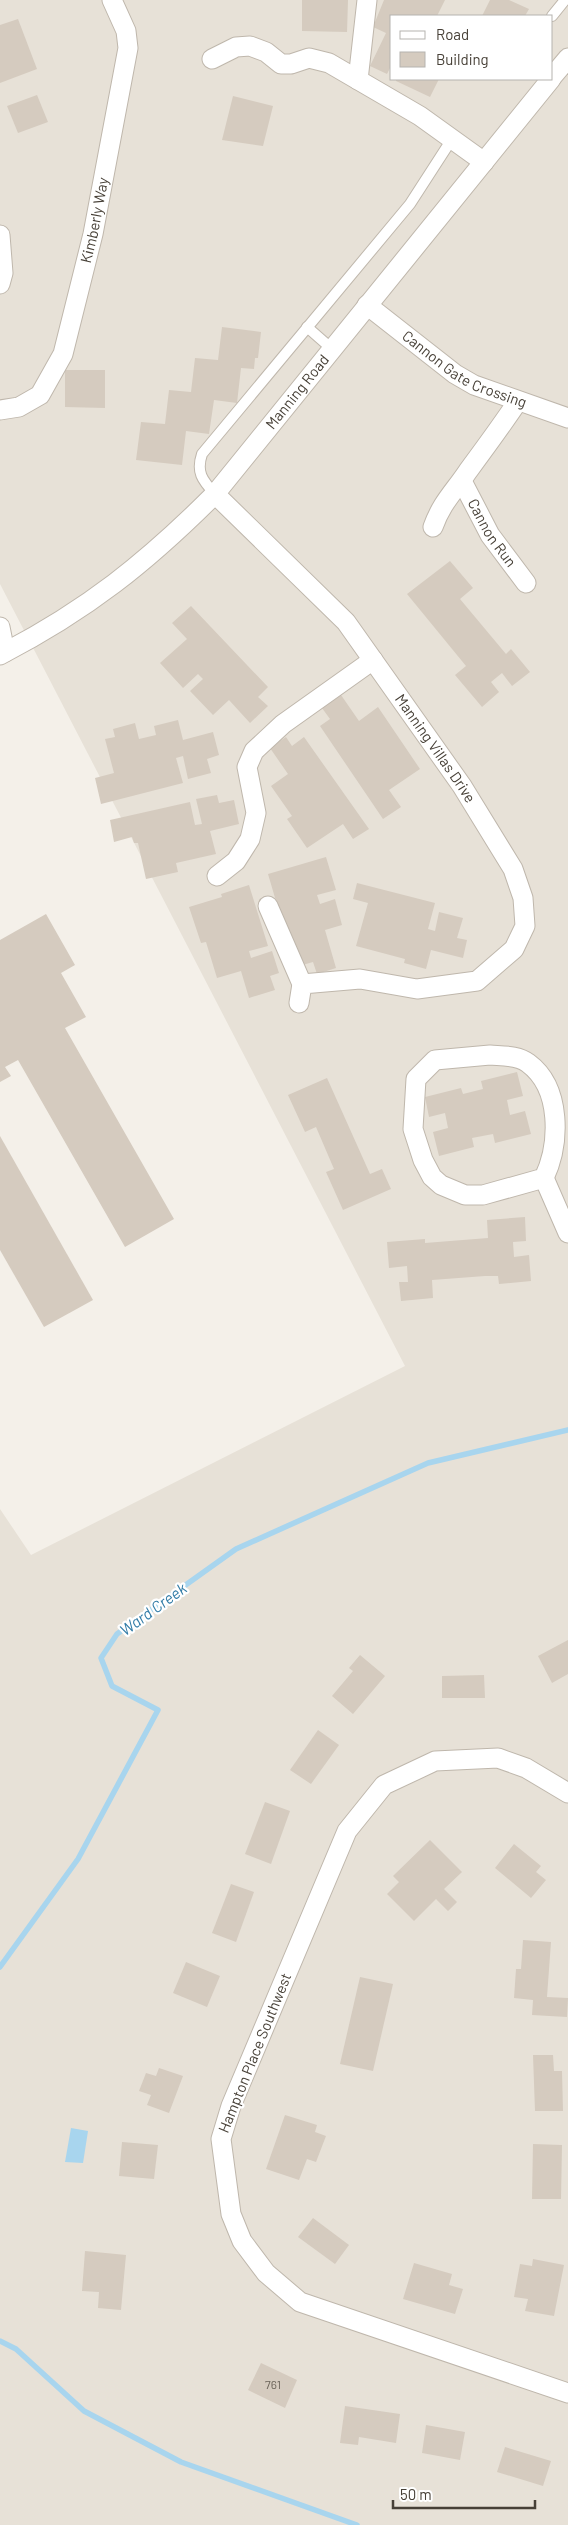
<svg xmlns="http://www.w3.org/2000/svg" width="568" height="2525" font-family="Barlow,sans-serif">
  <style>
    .residential { fill: #e7e1d7; fill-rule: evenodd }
    .water { fill: #a8d5ee }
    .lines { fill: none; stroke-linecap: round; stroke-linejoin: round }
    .stream { stroke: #a8d5ee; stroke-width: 5.5 }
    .building { fill: #d5cbbf }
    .lane-casing { stroke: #bfb7ac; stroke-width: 12 }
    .street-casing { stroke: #bfb7ac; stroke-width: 21 }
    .lane { stroke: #fff; stroke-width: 10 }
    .street { stroke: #fff; stroke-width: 19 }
    .labels { text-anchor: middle; stroke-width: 4.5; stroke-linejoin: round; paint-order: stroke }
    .number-label { font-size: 12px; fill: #6a6359 }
    .street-label { font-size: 15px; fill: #474037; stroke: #fff }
    .water-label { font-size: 16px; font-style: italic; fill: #327ca7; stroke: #fff }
  </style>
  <rect width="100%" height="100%" fill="#f4f0e9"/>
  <path class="residential" d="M 0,0 L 568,0 L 568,2525 L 0,2525 L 0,1509 L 31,1555 L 405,1366 L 0,584 ZM 392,16 L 552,16 L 552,79 L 392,79 Z"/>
  <path class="water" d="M 71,2128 L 88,2131 L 83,2163 L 65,2162 Z"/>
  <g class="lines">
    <g class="stream">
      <path d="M 0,1967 L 78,1859 L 158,1710 L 112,1686 L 101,1658 L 117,1634 L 236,1549 L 428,1463 L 568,1430"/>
      <path d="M 0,2341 L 16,2349 L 84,2411 L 181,2462 L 357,2525"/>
    </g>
  </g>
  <g class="building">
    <path d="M 302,0 L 348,0 L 347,32 L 302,31 Z"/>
    <path d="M 384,0 L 445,0 L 437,16 L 392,16 L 392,64 L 387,74 L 370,66 L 386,33 L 373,27 Z"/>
    <path d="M 490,0 L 509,0 L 529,9 L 525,16 L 482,16 Z"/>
    <path d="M 18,19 L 37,69 L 0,83 L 0,25 Z"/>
    <path d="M 396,79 L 439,79 L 430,97 L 396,81 Z"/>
    <path d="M 37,95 L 48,122 L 18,133 L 7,106 Z"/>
    <path d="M 233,96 L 273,106 L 263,146 L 222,140 Z"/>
    <path d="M 222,327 L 261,332 L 258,358 L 255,358 L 254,369 L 241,368 L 237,403 L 214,400 L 209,434 L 186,431 L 182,465 L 136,460 L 141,422 L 165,424 L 169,390 L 191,392 L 195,358 L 218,360 Z"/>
    <path d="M 65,370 L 105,370 L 105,408 L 65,407 Z"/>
    <path d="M 450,561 L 473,588 L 460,599 L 506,654 L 511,649 L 530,672 L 512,686 L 502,673 L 491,682 L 499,692 L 482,707 L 455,675 L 466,666 L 407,594 Z"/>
    <path d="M 191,606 L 268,687 L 258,697 L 268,706 L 250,723 L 229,700 L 213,715 L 190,691 L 203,679 L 198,674 L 183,688 L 160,663 L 187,639 L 172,623 Z"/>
    <path d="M 341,695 L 359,721 L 378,707 L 420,769 L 389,790 L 401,807 L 383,819 L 320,726 L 330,719 L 322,708 Z"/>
    <path d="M 178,720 L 183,740 L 213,732 L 219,755 L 207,759 L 211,773 L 188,779 L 183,756 L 176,758 L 183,783 L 101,804 L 95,778 L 114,773 L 105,739 L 115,737 L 113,729 L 135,723 L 139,739 L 156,735 L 154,726 Z"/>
    <path d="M 286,737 L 292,746 L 304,737 L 369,829 L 353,839 L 343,824 L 307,848 L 287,819 L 292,816 L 271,786 L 288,774 L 270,748 Z"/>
    <path d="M 217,795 L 219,803 L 234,800 L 239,824 L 210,831 L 216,854 L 176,863 L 178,872 L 146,879 L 138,843 L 134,843 L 132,837 L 114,842 L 110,820 L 190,802 L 195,825 L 202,824 L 196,799 Z"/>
    <path d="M 326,857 L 336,890 L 317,895 L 320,904 L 335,899 L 342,925 L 325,930 L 336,968 L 317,974 L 313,962 L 299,966 L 288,942 L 268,874 Z"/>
    <path d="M 357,883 L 435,903 L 428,929 L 435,931 L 439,912 L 463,918 L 457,938 L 467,940 L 463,958 L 431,950 L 426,969 L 404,963 L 405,959 L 356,946 L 368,903 L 353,899 Z"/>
    <path d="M 249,885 L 268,946 L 249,951 L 251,958 L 272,951 L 279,973 L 270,976 L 275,990 L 249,998 L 241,971 L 217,978 L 206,942 L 201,943 L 189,907 L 222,897 L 221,894 Z"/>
    <path d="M 46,914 L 75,965 L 61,973 L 86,1017 L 65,1028 L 174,1219 L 125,1247 L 18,1060 L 5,1067 L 11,1076 L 0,1082 L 0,940 Z"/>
    <path d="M 517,1072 L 523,1096 L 507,1100 L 510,1115 L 525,1111 L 531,1134 L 495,1143 L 493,1134 L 472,1138 L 474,1147 L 439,1156 L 433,1132 L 448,1128 L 445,1113 L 429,1117 L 425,1097 L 461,1088 L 463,1094 L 483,1089 L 481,1081 Z"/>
    <path d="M 327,1078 L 370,1174 L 382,1169 L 391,1189 L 343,1210 L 326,1172 L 334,1169 L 316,1127 L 305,1132 L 288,1095 Z"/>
    <path d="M 0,1136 L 93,1300 L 44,1327 L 0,1250 Z"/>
    <path d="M 525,1217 L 526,1241 L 513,1242 L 514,1257 L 529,1255 L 531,1281 L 499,1284 L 498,1276 L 485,1276 L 432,1280 L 433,1298 L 401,1301 L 399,1282 L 408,1282 L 407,1266 L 389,1268 L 387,1242 L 425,1239 L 425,1243 L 488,1238 L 487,1220 Z"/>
    <path d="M 568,1640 L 568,1674 L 552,1683 L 538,1656 Z"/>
    <path d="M 360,1655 L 385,1676 L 353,1714 L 332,1696 L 353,1671 L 349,1668 Z"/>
    <path d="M 484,1675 L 485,1698 L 442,1698 L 442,1676 Z"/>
    <path d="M 318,1730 L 339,1745 L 311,1784 L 290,1770 Z"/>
    <path d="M 265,1802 L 290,1811 L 271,1864 L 245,1854 Z"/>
    <path d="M 430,1840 L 462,1872 L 444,1889 L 457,1902 L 448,1911 L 436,1899 L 414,1921 L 387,1894 L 399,1882 L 393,1876 Z"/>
    <path d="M 514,1844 L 541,1866 L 536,1872 L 546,1880 L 531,1898 L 495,1868 Z"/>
    <path d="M 231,1884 L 254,1892 L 236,1942 L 212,1933 Z"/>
    <path d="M 523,1940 L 551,1942 L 547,1997 L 568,1998 L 567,2017 L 532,2015 L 533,2000 L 514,1998 L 516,1969 L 521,1969 Z"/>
    <path d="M 186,1962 L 220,1976 L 207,2007 L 173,1993 Z"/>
    <path d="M 360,1977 L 393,1984 L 373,2071 L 340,2064 Z"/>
    <path d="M 533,2055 L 553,2055 L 554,2071 L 562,2071 L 563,2111 L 535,2111 Z"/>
    <path d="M 159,2068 L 183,2076 L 169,2113 L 147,2105 L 151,2095 L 139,2091 L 146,2073 L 156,2076 Z"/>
    <path d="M 285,2115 L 317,2125 L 315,2132 L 326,2136 L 316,2162 L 307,2159 L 299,2180 L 266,2169 Z"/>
    <path d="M 122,2142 L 158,2145 L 154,2179 L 119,2176 Z"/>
    <path d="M 533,2144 L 562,2145 L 561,2199 L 532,2199 Z"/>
    <path d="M 313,2218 L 349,2245 L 335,2264 L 298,2237 Z"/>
    <path d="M 85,2251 L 126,2255 L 121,2310 L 98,2308 L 99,2292 L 82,2291 Z"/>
    <path d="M 533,2259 L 564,2265 L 554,2316 L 525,2311 L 528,2299 L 514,2297 L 520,2264 L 532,2266 Z"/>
    <path d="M 414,2263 L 452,2274 L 449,2285 L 463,2289 L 455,2314 L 403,2299 Z"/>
    <path d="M 261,2363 L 297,2380 L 285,2408 L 248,2390 Z"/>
    <path d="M 345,2406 L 400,2414 L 396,2443 L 359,2437 L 358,2445 L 340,2443 Z"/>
    <path d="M 426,2425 L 465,2432 L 460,2460 L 422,2453 Z"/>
    <path d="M 505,2447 L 551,2461 L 543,2486 L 497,2472 Z"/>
  </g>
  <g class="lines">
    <defs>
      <g id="lane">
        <path d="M 552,16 L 565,0"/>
        <path d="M 307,327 L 332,349"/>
        <path d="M 215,494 C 202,480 196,472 202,454 L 410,204 L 452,139"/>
      </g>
      <g id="street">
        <path d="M 212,59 L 236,47 L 250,46 L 266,52 L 281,64 L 291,64 L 309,58 L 329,63 L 420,116 L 484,162"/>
        <path d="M 552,77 L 568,58"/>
        <path d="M 358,80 L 367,0"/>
        <path d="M 0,235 L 3,273 L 0,284"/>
        <path id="s1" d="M 367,305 L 455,374 L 474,385 L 568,418"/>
        <path id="s2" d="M 0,410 L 19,407 L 40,395 L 63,354 L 93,234 L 128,48 L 126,31 L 112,0"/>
        <path id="s3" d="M 462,481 L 490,535 L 526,583"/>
        <path id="s4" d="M 215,494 L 346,622 L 462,786 L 513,869 L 523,898 L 525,926 L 514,949 L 477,981 L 417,989 L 360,979 L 302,984 L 299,1003"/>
        <path d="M 433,527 C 442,502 454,492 468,471 C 485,448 502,425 518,401"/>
        <path d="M 0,627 L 5,652"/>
        <path id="s5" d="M 0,655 C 87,610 146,563 215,494 L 551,79"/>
        <path d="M 217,876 L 236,861 L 250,839 L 256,813 L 247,767 L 254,751 L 283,724 L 373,660"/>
        <path d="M 268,906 L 302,984"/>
        <path d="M 490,1055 C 502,1056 518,1055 528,1063 C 562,1088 560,1144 544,1178 L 483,1195 L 465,1195 L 441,1185 L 432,1177 L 423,1160 L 413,1129 L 416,1079 L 435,1060 Z"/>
        <path d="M 544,1178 L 568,1233"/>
        <path d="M 568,1793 L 526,1768 L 498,1758 L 435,1761 L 384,1785 L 347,1831 L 231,2106 L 221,2139 L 231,2214 L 242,2241 L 266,2273 L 300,2302 L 568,2393"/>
      </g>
    </defs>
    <use href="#lane" class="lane-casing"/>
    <use href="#street" class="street-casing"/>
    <use href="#lane" class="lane"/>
    <use href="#street" class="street"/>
  </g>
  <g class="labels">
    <g class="number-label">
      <text x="273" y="2389">761</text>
    </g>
    <g class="street-label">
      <text dy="5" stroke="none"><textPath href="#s2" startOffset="228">Kimberly Way</textPath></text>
      <text dy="5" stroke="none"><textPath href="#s1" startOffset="118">Cannon Gate Crossing</textPath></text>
      <text dy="5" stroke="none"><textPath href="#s5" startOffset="401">Manning Road</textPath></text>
      <text dy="5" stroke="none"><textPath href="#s3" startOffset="60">Cannon Run</textPath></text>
      <text dy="5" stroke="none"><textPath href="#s4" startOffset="338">Manning Villas Drive</textPath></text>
      <text transform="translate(255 2053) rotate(-68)" y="5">Hampton Place Southwest</text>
    </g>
    <g class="water-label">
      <text transform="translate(153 1609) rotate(-36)" y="6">Ward Creek</text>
    </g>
  </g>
  <rect x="390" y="15" width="162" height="65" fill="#ffffff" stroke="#b5b3af"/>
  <rect x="400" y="31" width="25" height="8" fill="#ffffff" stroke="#b5b3af"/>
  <text x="436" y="40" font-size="15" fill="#474037">Road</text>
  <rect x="400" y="52" width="25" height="15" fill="#d5cbbf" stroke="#b5b3af"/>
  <text x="436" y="65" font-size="15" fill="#474037">Building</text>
  <path d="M393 2500v8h142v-8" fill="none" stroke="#474037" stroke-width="2.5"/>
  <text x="400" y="2500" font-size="15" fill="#474037" stroke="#ffffff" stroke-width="4" paint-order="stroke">50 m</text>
</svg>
